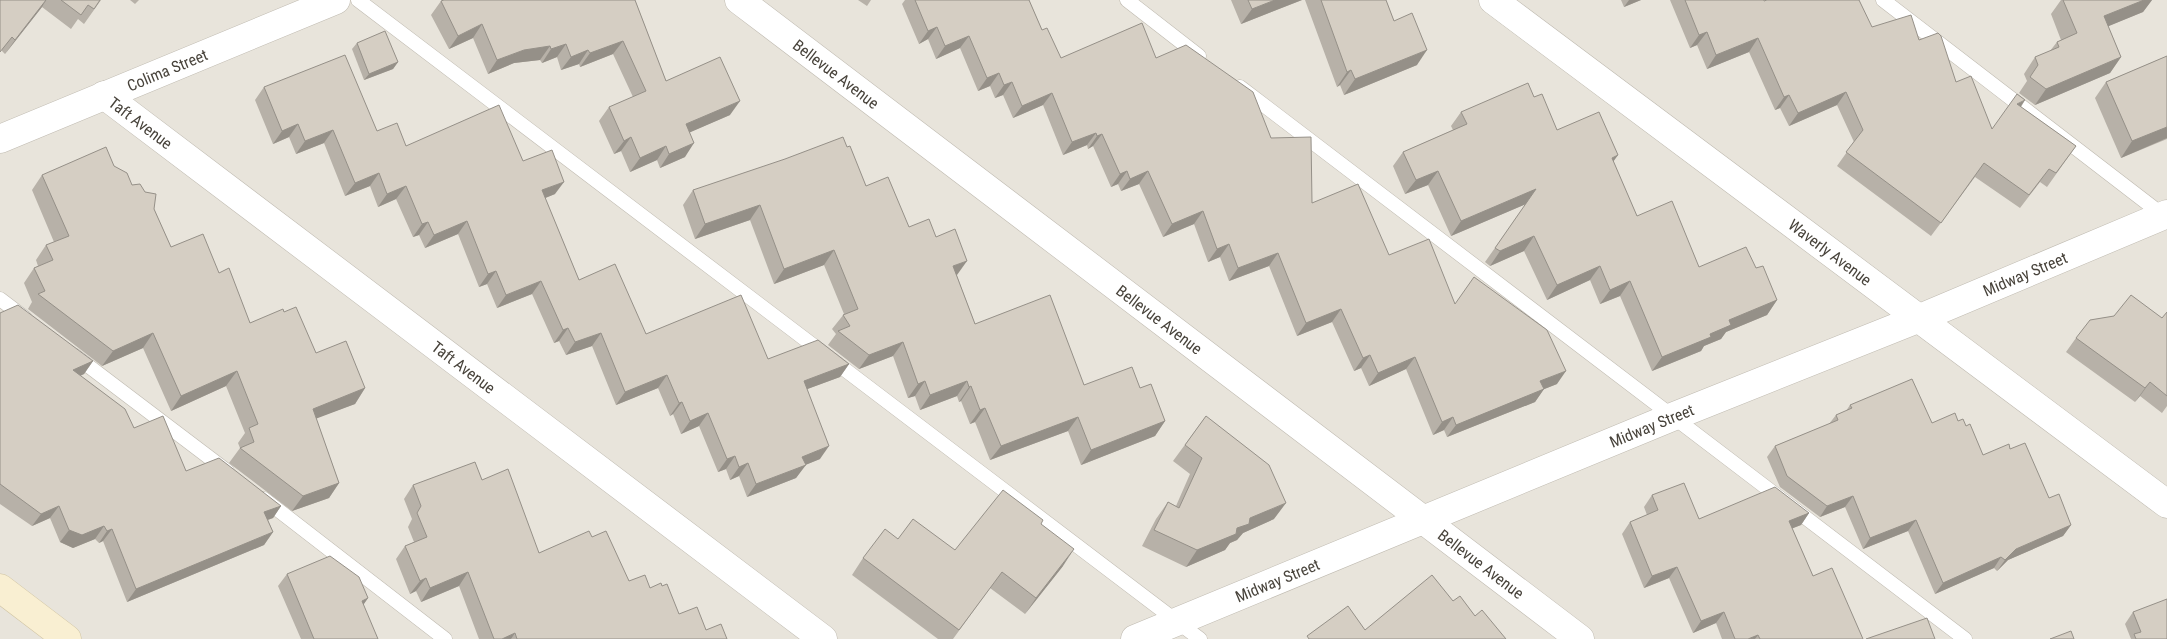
<svg xmlns="http://www.w3.org/2000/svg" width="2167" height="639" font-family="'Roboto Condensed',sans-serif">
  <style>
    .residential { fill: #e8e4db }
    .lines { fill: none; stroke-linecap: round; stroke-linejoin: round }
    .lane-casing { stroke: #bfbab0; stroke-width: 15 }
    .street-casing { stroke: #bfbab0; stroke-width: 29 }
    .secondary-casing { stroke: #cfc3a1; stroke-width: 29 }
    .lane { stroke: #fff; stroke-width: 14 }
    .street { stroke: #fff; stroke-width: 28 }
    .secondary { stroke: #f9efd2; stroke-width: 28 }
    .wall { fill: #b7b1a8 }
    .shaded-wall { fill: #959088 }
    .building { fill: #d5cec3; stroke: #959088 }
    .labels { text-anchor: middle; stroke-width: 4.5; stroke-linejoin: round; paint-order: stroke }
    .street-label { font-size: 16px; fill: #48433b; stroke: #fff }
  </style>
  <rect width="100%" height="100%" fill="#f5f2ed"/>
  <rect class="residential" x="0" y="0" width="2167" height="639"/>
  <g class="lines">
    <defs>
      <g id="lane">
        <path d="M 358,0 L 1200,639"/>
        <path d="M 1127,0 L 1199,56"/>
        <path d="M 1883,0 L 2164,216"/>
        <path d="M 1240,87 L 1965,639"/>
        <path d="M 0,299 L 25,318"/>
        <path d="M 74,355 L 227,471"/>
        <path d="M 264,499 L 445,639"/>
      </g>
      <g id="street">
        <path id="s1" d="M 739,0 L 1580,639"/>
        <path id="s2" d="M 1493,0 L 2167,504"/>
        <path id="s3" d="M 104,95 L 823,639"/>
        <path id="s4" d="M 0,139 L 336,0"/>
        <path id="s5" d="M 1135,639 L 1672,417 L 1920,318 L 2167,214"/>
      </g>
      <path id="secondary" d="M 0,588 L 67,639"/>
    </defs>
    <use href="#lane" class="lane-casing"/>
    <use href="#street" class="street-casing"/>
    <use href="#secondary" class="secondary-casing"/>
    <use href="#lane" class="lane"/>
    <use href="#street" class="street"/>
    <use href="#secondary" class="secondary"/>
  </g>
  <g class="wall">
    <path d="M 0,0 L 101,0 L 84,24 L 78,19 L 71,29 L 42,7 L 5,54 L 2,51 Z"/>
    <path d="M 130,0 L 139,0 L 135,4 Z"/>
    <path d="M 635,0 L 666,81 L 730,115 L 690,132 L 685,157 L 660,168 L 657,160 L 630,172 L 621,151 L 614,154 L 599,121 L 609,107 L 633,97 L 613,54 L 580,67 L 579,64 L 561,70 L 557,57 L 542,63 L 540,60 L 514,63 L 488,74 L 473,38 L 449,49 L 431,15 L 441,1 Z"/>
    <path d="M 858,0 L 871,0 L 867,6 Z"/>
    <path d="M 905,0 L 1029,0 L 1042,30 L 1061,58 L 1156,58 L 1271,138 L 1312,203 L 1389,255 L 1455,304 L 1557,384 L 1544,389 L 1535,402 L 1447,437 L 1444,430 L 1433,435 L 1406,369 L 1369,386 L 1361,368 L 1354,371 L 1332,322 L 1297,336 L 1269,266 L 1229,281 L 1220,257 L 1208,262 L 1194,224 L 1163,237 L 1139,184 L 1121,191 L 1118,184 L 1111,187 L 1093,146 L 1088,149 L 1087,145 L 1063,155 L 1043,105 L 1013,118 L 1003,95 L 995,98 L 990,86 L 978,91 L 960,48 L 936,59 L 928,39 L 919,44 L 902,4 Z"/>
    <path d="M 1231,0 L 1302,0 L 1241,24 Z"/>
    <path d="M 1305,0 L 1386,0 L 1394,21 L 1417,65 L 1344,95 L 1340,85 L 1337,87 Z"/>
    <path d="M 1621,0 L 1641,0 L 1624,7 Z"/>
    <path d="M 1670,0 L 1764,0 L 1764,1 L 1872,27 L 1919,40 L 1956,82 L 1992,129 L 2025,100 L 2021,107 L 2076,146 L 2047,187 L 2040,182 L 2020,208 L 1975,177 L 1931,236 L 1837,166 L 1854,142 L 1837,105 L 1789,126 L 1780,108 L 1775,110 L 1749,52 L 1707,69 L 1697,45 L 1690,48 Z"/>
    <path d="M 2061,0 L 2152,0 L 2143,12 L 2108,26 L 2121,57 L 2110,73 L 2035,105 L 2019,93 L 2027,81 L 2024,74 L 2035,57 L 2050,51 L 2057,42 L 2061,40 L 2051,14 Z"/>
    <path d="M 357,43 L 398,62 L 393,69 L 364,80 L 352,49 Z"/>
    <path d="M 2167,56 L 2167,139 L 2121,158 L 2095,98 L 2106,82 Z"/>
    <path d="M 264,87 L 377,131 L 406,146 L 523,161 L 555,194 L 545,198 L 579,280 L 646,334 L 768,359 L 849,364 L 840,377 L 807,389 L 820,459 L 805,465 L 796,478 L 747,497 L 739,476 L 730,480 L 726,469 L 718,472 L 699,426 L 681,434 L 673,414 L 670,416 L 658,388 L 616,405 L 592,346 L 566,355 L 559,341 L 554,343 L 532,294 L 497,308 L 487,284 L 479,287 L 458,234 L 425,248 L 419,235 L 413,237 L 396,199 L 378,207 L 370,186 L 345,196 L 324,143 L 296,154 L 289,137 L 273,144 L 255,100 Z"/>
    <path d="M 1534,97 L 1557,130 L 1618,155 L 1613,161 L 1637,216 L 1699,267 L 1756,268 L 1777,300 L 1767,315 L 1726,332 L 1721,339 L 1704,346 L 1701,351 L 1652,371 L 1620,296 L 1600,304 L 1590,280 L 1547,300 L 1524,251 L 1490,266 L 1485,262 L 1526,204 L 1451,236 L 1428,185 L 1405,194 L 1393,166 L 1403,152 L 1453,130 L 1451,126 L 1461,112 Z"/>
    <path d="M 847,147 L 866,186 L 909,227 L 936,237 L 957,276 L 975,324 L 1084,385 L 1140,388 L 1165,421 L 1155,436 L 1081,465 L 1068,431 L 990,460 L 975,422 L 970,424 L 961,401 L 959,402 L 957,396 L 920,410 L 915,396 L 908,398 L 893,356 L 859,369 L 828,345 L 836,334 L 832,329 L 844,314 L 824,265 L 774,284 L 750,220 L 695,239 L 683,205 L 693,190 Z"/>
    <path d="M 114,166 L 154,209 L 171,247 L 219,273 L 250,323 L 284,312 L 316,353 L 365,388 L 355,404 L 316,418 L 339,483 L 329,498 L 292,511 L 229,463 L 240,448 L 238,443 L 245,433 L 226,386 L 171,411 L 143,348 L 102,366 L 28,309 L 32,302 L 24,283 L 34,268 L 38,266 L 36,260 L 46,245 L 54,242 L 32,190 L 42,175 Z"/>
    <path d="M 2167,312 L 2167,406 L 2162,413 L 2140,396 L 2135,402 L 2066,352 L 2076,338 L 2162,318 Z"/>
    <path d="M 0,313 L 93,361 L 84,374 L 80,376 L 134,428 L 186,471 L 281,506 L 273,518 L 268,520 L 273,532 L 264,545 L 127,602 L 103,541 L 99,543 L 95,539 L 73,548 L 60,542 L 50,518 L 32,526 L 0,504 Z"/>
    <path d="M 1850,405 L 1932,423 L 1958,421 L 1966,426 L 1983,455 L 2010,449 L 2049,498 L 2071,525 L 2063,536 L 2008,560 L 1997,571 L 1994,568 L 1935,594 L 1908,531 L 1863,549 L 1845,507 L 1820,517 L 1780,487 L 1767,457 L 1775,446 L 1829,424 L 1836,415 L 1846,411 Z"/>
    <path d="M 1206,416 L 1274,519 L 1243,533 L 1237,540 L 1230,543 L 1225,550 L 1186,567 L 1142,546 L 1156,519 L 1168,502 L 1176,506 L 1190,474 L 1173,461 Z"/>
    <path d="M 482,480 L 539,553 L 592,537 L 629,581 L 650,588 L 662,586 L 679,614 L 706,630 L 727,639 L 479,639 L 459,586 L 421,602 L 416,591 L 410,594 L 396,559 L 405,546 L 414,542 L 408,527 L 412,519 L 404,499 L 413,485 Z"/>
    <path d="M 1652,495 L 1699,519 L 1809,513 L 1801,525 L 1792,528 L 1813,576 L 1863,639 L 1722,639 L 1716,623 L 1693,633 L 1669,578 L 1644,588 L 1622,534 L 1630,522 L 1647,515 L 1644,507 Z"/>
    <path d="M 1041,524 L 1063,566 L 1025,614 L 990,588 L 953,639 L 938,639 L 852,575 L 863,558 L 898,539 L 955,550 Z"/>
    <path d="M 287,574 L 368,598 L 363,605 L 378,639 L 301,639 L 278,586 Z"/>
    <path d="M 2133,612 L 2167,639 L 2131,639 L 2125,624 Z"/>
  </g>
  <g class="shaded-wall">
    <path d="M 46,0 L 42,7 L 5,54 L 15,40 Z"/>
    <path d="M 1275,0 L 1302,0 L 1241,24 L 1252,9 Z"/>
    <path d="M 1629,0 L 1641,0 L 1624,7 Z"/>
    <path d="M 2144,0 L 2152,0 L 2143,12 L 2092,33 L 2104,16 Z"/>
    <path d="M 482,24 L 473,38 L 449,49 L 458,36 Z"/>
    <path d="M 937,27 L 928,39 L 919,44 L 928,31 Z"/>
    <path d="M 1707,32 L 1697,45 L 1690,48 L 1699,35 Z"/>
    <path d="M 969,36 L 960,48 L 936,59 L 945,46 Z"/>
    <path d="M 1758,38 L 1749,52 L 1707,69 L 1716,55 Z"/>
    <path d="M 623,41 L 613,54 L 580,67 L 590,53 Z"/>
    <path d="M 566,44 L 557,57 L 542,63 L 551,49 Z"/>
    <path d="M 550,46 L 540,60 L 514,63 L 488,74 L 497,60 L 524,50 Z"/>
    <path d="M 588,50 L 579,64 L 561,70 L 571,57 Z"/>
    <path d="M 1427,50 L 1417,65 L 1344,95 L 1355,79 Z"/>
    <path d="M 2121,57 L 2110,73 L 2035,105 L 2046,89 Z"/>
    <path d="M 398,62 L 393,69 L 364,80 L 369,74 Z"/>
    <path d="M 1351,70 L 1340,85 L 1337,87 L 1347,72 Z"/>
    <path d="M 999,73 L 990,86 L 978,91 L 987,78 Z"/>
    <path d="M 1012,82 L 1003,95 L 995,98 L 1004,85 Z"/>
    <path d="M 1846,92 L 1837,105 L 1789,126 L 1798,113 Z"/>
    <path d="M 1052,93 L 1043,105 L 1013,118 L 1022,106 Z"/>
    <path d="M 1789,95 L 1780,108 L 1775,110 L 1784,97 Z"/>
    <path d="M 2025,100 L 2016,113 L 2017,104 Z"/>
    <path d="M 740,101 L 730,115 L 677,138 L 686,124 Z"/>
    <path d="M 298,124 L 289,137 L 273,144 L 282,131 Z"/>
    <path d="M 2167,127 L 2167,138 L 2121,158 L 2132,141 Z"/>
    <path d="M 333,130 L 324,143 L 296,154 L 305,141 Z"/>
    <path d="M 1096,133 L 1087,145 L 1063,155 L 1072,142 Z"/>
    <path d="M 1102,134 L 1093,146 L 1088,149 L 1097,136 Z"/>
    <path d="M 631,137 L 621,151 L 614,154 L 624,141 Z"/>
    <path d="M 694,143 L 685,157 L 660,168 L 669,154 Z"/>
    <path d="M 666,146 L 657,160 L 630,172 L 640,158 Z"/>
    <path d="M 1618,155 L 1608,169 L 1612,158 Z"/>
    <path d="M 1127,171 L 1118,184 L 1111,187 L 1120,174 Z"/>
    <path d="M 1148,171 L 1139,184 L 1121,191 L 1130,179 Z"/>
    <path d="M 1438,171 L 1428,185 L 1405,194 L 1416,180 Z"/>
    <path d="M 379,173 L 370,186 L 345,196 L 355,183 Z"/>
    <path d="M 564,182 L 555,194 L 533,203 L 542,190 Z"/>
    <path d="M 406,186 L 396,199 L 378,207 L 387,194 Z"/>
    <path d="M 1536,189 L 1526,204 L 1451,236 L 1461,221 Z"/>
    <path d="M 760,205 L 750,220 L 695,239 L 705,224 Z"/>
    <path d="M 1203,211 L 1194,224 L 1163,237 L 1172,224 Z"/>
    <path d="M 467,221 L 458,234 L 425,248 L 434,235 Z"/>
    <path d="M 428,222 L 419,235 L 413,237 L 422,224 Z"/>
    <path d="M 1534,236 L 1524,251 L 1490,266 L 1500,251 Z"/>
    <path d="M 1229,244 L 1220,257 L 1208,262 L 1217,249 Z"/>
    <path d="M 834,250 L 824,265 L 774,284 L 784,269 Z"/>
    <path d="M 1278,253 L 1269,266 L 1229,281 L 1238,268 Z"/>
    <path d="M 967,261 L 957,275 L 943,281 L 953,266 Z"/>
    <path d="M 1600,266 L 1590,280 L 1547,300 L 1557,285 Z"/>
    <path d="M 496,271 L 487,284 L 479,287 L 488,274 Z"/>
    <path d="M 541,281 L 532,294 L 497,308 L 506,295 Z"/>
    <path d="M 1630,281 L 1620,296 L 1600,304 L 1610,290 Z"/>
    <path d="M 1777,300 L 1767,315 L 1726,332 L 1721,339 L 1704,346 L 1701,351 L 1652,371 L 1662,357 L 1710,334 L 1729,320 Z"/>
    <path d="M 1341,309 L 1332,322 L 1297,336 L 1306,323 Z"/>
    <path d="M 568,328 L 559,341 L 554,343 L 563,330 Z"/>
    <path d="M 153,333 L 143,348 L 102,366 L 113,351 Z"/>
    <path d="M 601,333 L 592,346 L 566,355 L 575,342 Z"/>
    <path d="M 903,342 L 893,356 L 859,369 L 869,355 Z"/>
    <path d="M 1370,355 L 1361,368 L 1354,371 L 1363,358 Z"/>
    <path d="M 1415,357 L 1406,369 L 1369,386 L 1378,373 Z"/>
    <path d="M 93,361 L 84,374 L 64,383 L 73,370 Z"/>
    <path d="M 849,364 L 840,377 L 794,394 L 804,381 Z"/>
    <path d="M 237,371 L 226,386 L 171,411 L 181,396 Z"/>
    <path d="M 1566,371 L 1557,384 L 1542,390 L 1544,389 L 1535,402 L 1447,437 L 1456,425 L 1540,381 Z"/>
    <path d="M 667,375 L 658,388 L 616,405 L 625,392 Z"/>
    <path d="M 925,381 L 915,396 L 908,398 L 918,384 Z"/>
    <path d="M 967,381 L 957,396 L 920,410 L 930,395 Z"/>
    <path d="M 2150,382 L 2140,396 L 2135,402 L 2145,388 Z"/>
    <path d="M 971,386 L 961,401 L 959,402 L 969,387 Z"/>
    <path d="M 365,388 L 355,404 L 302,424 L 313,409 Z"/>
    <path d="M 682,402 L 673,414 L 670,416 L 679,403 Z"/>
    <path d="M 985,408 L 975,422 L 970,424 L 980,410 Z"/>
    <path d="M 708,413 L 699,426 L 681,434 L 690,421 Z"/>
    <path d="M 1078,417 L 1068,431 L 990,460 L 1001,446 Z"/>
    <path d="M 1453,417 L 1444,430 L 1433,435 L 1442,422 Z"/>
    <path d="M 1165,421 L 1155,436 L 1081,465 L 1091,450 Z"/>
    <path d="M 829,446 L 820,459 L 793,470 L 802,457 Z"/>
    <path d="M 735,456 L 726,469 L 718,472 L 727,459 Z"/>
    <path d="M 748,463 L 739,476 L 730,480 L 739,467 Z"/>
    <path d="M 806,465 L 796,478 L 747,497 L 756,484 Z"/>
    <path d="M 339,483 L 329,498 L 292,511 L 303,496 Z"/>
    <path d="M 1853,496 L 1845,507 L 1820,517 L 1827,506 Z"/>
    <path d="M 1286,503 L 1274,519 L 1243,533 L 1237,540 L 1230,543 L 1225,550 L 1186,567 L 1197,550 L 1237,528 L 1250,518 Z"/>
    <path d="M 59,506 L 50,518 L 32,526 L 41,514 Z"/>
    <path d="M 281,506 L 273,518 L 255,524 L 264,512 Z"/>
    <path d="M 1809,513 L 1801,525 L 1781,533 L 1789,521 Z"/>
    <path d="M 1916,520 L 1908,531 L 1863,549 L 1870,538 Z"/>
    <path d="M 2071,525 L 2063,536 L 2008,560 L 1997,571 L 2005,560 L 2016,549 Z"/>
    <path d="M 104,526 L 95,539 L 73,548 L 60,542 L 69,530 Z"/>
    <path d="M 112,529 L 103,541 L 99,543 L 107,531 Z"/>
    <path d="M 273,532 L 264,545 L 127,602 L 136,589 Z"/>
    <path d="M 1074,549 L 1063,566 L 1025,614 L 1036,598 Z"/>
    <path d="M 2001,557 L 1994,568 L 1935,594 L 1943,583 Z"/>
    <path d="M 1677,567 L 1669,578 L 1644,588 L 1652,576 Z"/>
    <path d="M 468,572 L 459,586 L 421,602 L 430,588 Z"/>
    <path d="M 426,578 L 416,591 L 410,594 L 420,581 Z"/>
    <path d="M 368,598 L 359,611 L 362,601 Z"/>
    <path d="M 1724,612 L 1716,623 L 1693,633 L 1701,621 Z"/>
    <path d="M 515,633 L 511,639 L 502,639 Z"/>
    <path d="M 1758,635 L 1755,639 L 1748,639 Z"/>
  </g>
  <g class="building">
    <path d="M 0,0 L 46,0 L 15,40 L 12,37 L 0,52 Z"/>
    <path d="M 61,0 L 100,0 L 94,9 L 88,5 L 81,15 Z"/>
    <path d="M 444,0 L 635,0 L 666,81 L 720,57 L 740,101 L 686,124 L 694,143 L 669,154 L 666,146 L 640,158 L 631,137 L 624,141 L 609,107 L 646,91 L 623,41 L 590,53 L 588,50 L 571,57 L 566,44 L 551,49 L 550,46 L 524,50 L 497,60 L 482,24 L 458,36 L 441,1 Z"/>
    <path d="M 915,0 L 1029,0 L 1042,30 L 1047,28 L 1061,58 L 1142,23 L 1156,58 L 1186,45 L 1253,92 L 1271,138 L 1311,137 L 1312,203 L 1358,184 L 1389,255 L 1429,239 L 1455,304 L 1474,277 L 1547,330 L 1566,371 L 1540,381 L 1544,389 L 1456,425 L 1453,417 L 1442,422 L 1415,357 L 1378,373 L 1370,355 L 1363,358 L 1341,309 L 1306,323 L 1278,253 L 1238,268 L 1229,244 L 1217,249 L 1203,211 L 1172,224 L 1148,171 L 1130,179 L 1127,171 L 1120,174 L 1102,134 L 1097,136 L 1096,133 L 1072,142 L 1052,93 L 1022,106 L 1012,82 L 1004,85 L 999,73 L 987,78 L 969,36 L 945,46 L 937,27 L 928,31 Z"/>
    <path d="M 1248,0 L 1275,0 L 1252,9 Z"/>
    <path d="M 1321,0 L 1386,0 L 1394,21 L 1412,13 L 1427,50 L 1355,79 L 1351,70 L 1347,72 Z"/>
    <path d="M 1685,0 L 1764,0 L 1764,1 L 1767,0 L 1859,0 L 1872,27 L 1911,15 L 1919,40 L 1938,33 L 1941,36 L 1956,82 L 1971,76 L 1992,129 L 2017,94 L 2025,100 L 2017,104 L 2076,146 L 2056,173 L 2049,169 L 2029,195 L 1984,163 L 1941,223 L 1846,152 L 1863,130 L 1846,92 L 1798,113 L 1789,95 L 1784,97 L 1758,38 L 1716,55 L 1707,32 L 1699,35 Z"/>
    <path d="M 2063,0 L 2144,0 L 2104,16 L 2121,57 L 2046,89 L 2030,77 L 2038,65 L 2035,57 L 2059,47 L 2057,42 L 2077,33 Z"/>
    <path d="M 385,31 L 398,62 L 369,74 L 357,43 Z"/>
    <path d="M 345,55 L 377,131 L 397,123 L 406,146 L 499,105 L 523,161 L 552,150 L 564,182 L 542,190 L 579,280 L 615,264 L 646,334 L 741,295 L 768,359 L 818,340 L 849,364 L 804,381 L 829,446 L 802,457 L 806,465 L 756,484 L 748,463 L 739,467 L 735,456 L 727,459 L 708,413 L 690,421 L 682,402 L 679,403 L 667,375 L 625,392 L 601,333 L 575,342 L 568,328 L 563,330 L 541,281 L 506,295 L 496,271 L 488,274 L 467,221 L 434,235 L 428,222 L 422,224 L 406,186 L 387,194 L 379,173 L 355,183 L 333,130 L 305,141 L 298,124 L 282,131 L 264,87 Z"/>
    <path d="M 2167,56 L 2167,127 L 2132,141 L 2106,82 Z"/>
    <path d="M 1528,83 L 1534,97 L 1542,94 L 1557,130 L 1599,112 L 1618,155 L 1612,158 L 1637,216 L 1672,201 L 1699,267 L 1746,247 L 1756,268 L 1763,266 L 1777,300 L 1729,320 L 1731,325 L 1710,334 L 1711,337 L 1662,357 L 1630,281 L 1610,290 L 1600,266 L 1557,285 L 1534,236 L 1500,251 L 1495,248 L 1536,189 L 1461,221 L 1438,171 L 1416,180 L 1403,152 L 1467,124 L 1461,112 Z"/>
    <path d="M 843,137 L 847,147 L 850,146 L 866,186 L 888,177 L 909,227 L 929,219 L 936,237 L 955,229 L 967,261 L 953,266 L 975,324 L 1050,295 L 1084,385 L 1132,367 L 1140,388 L 1151,384 L 1165,421 L 1091,450 L 1078,417 L 1001,446 L 985,408 L 980,410 L 971,386 L 969,387 L 967,381 L 930,395 L 925,381 L 918,384 L 903,342 L 869,355 L 838,331 L 850,326 L 843,315 L 858,309 L 834,250 L 784,269 L 760,205 L 705,224 L 693,190 L 785,159 Z"/>
    <path d="M 106,147 L 114,166 L 127,173 L 132,185 L 140,184 L 145,192 L 156,194 L 154,209 L 171,247 L 203,234 L 219,273 L 229,268 L 250,323 L 283,309 L 284,312 L 296,307 L 316,353 L 346,341 L 365,388 L 313,409 L 339,483 L 303,496 L 240,448 L 254,442 L 249,428 L 258,424 L 237,371 L 181,396 L 153,333 L 113,351 L 38,294 L 45,291 L 34,268 L 53,260 L 46,245 L 69,236 L 42,175 Z"/>
    <path d="M 2131,295 L 2162,318 L 2167,312 L 2167,396 L 2150,382 L 2145,388 L 2076,338 L 2090,320 L 2114,316 Z"/>
    <path d="M 18,305 L 93,361 L 73,370 L 125,409 L 134,428 L 163,416 L 186,471 L 219,458 L 281,506 L 264,512 L 273,532 L 136,589 L 112,529 L 107,531 L 104,526 L 82,535 L 69,530 L 59,506 L 41,514 L 0,484 L 0,313 Z"/>
    <path d="M 1912,379 L 1932,423 L 1955,413 L 1958,421 L 1963,419 L 1966,426 L 1970,424 L 1983,455 L 2009,444 L 2010,449 L 2025,443 L 2049,498 L 2059,494 L 2071,525 L 2016,549 L 2005,560 L 2001,557 L 1943,583 L 1916,520 L 1870,538 L 1853,496 L 1827,506 L 1787,476 L 1775,446 L 1838,420 L 1836,415 L 1852,408 L 1850,405 Z"/>
    <path d="M 1206,416 L 1269,465 L 1286,503 L 1250,518 L 1249,524 L 1237,528 L 1236,534 L 1197,550 L 1154,530 L 1168,502 L 1179,508 L 1202,458 L 1185,445 Z"/>
    <path d="M 475,462 L 482,480 L 508,469 L 539,553 L 589,531 L 592,537 L 606,531 L 629,581 L 645,575 L 650,588 L 661,583 L 662,586 L 667,584 L 679,614 L 697,607 L 706,630 L 721,624 L 727,639 L 517,639 L 515,633 L 502,639 L 494,639 L 468,572 L 430,588 L 426,578 L 420,581 L 405,546 L 427,537 L 417,513 L 421,506 L 413,485 Z"/>
    <path d="M 1684,483 L 1699,519 L 1775,487 L 1809,513 L 1789,521 L 1813,576 L 1832,568 L 1863,639 L 1760,639 L 1758,635 L 1748,639 L 1735,639 L 1724,612 L 1701,621 L 1677,567 L 1652,576 L 1630,522 L 1658,510 L 1652,495 Z"/>
    <path d="M 1003,490 L 1043,520 L 1041,524 L 1074,549 L 1036,598 L 1002,572 L 959,630 L 863,558 L 885,529 L 898,539 L 913,519 L 955,550 Z"/>
    <path d="M 330,556 L 359,577 L 368,598 L 362,601 L 378,639 L 314,639 L 287,574 Z"/>
    <path d="M 1432,575 L 1453,601 L 1460,596 L 1475,616 L 1482,610 L 1506,639 L 1309,639 L 1307,636 L 1348,606 L 1365,630 Z"/>
    <path d="M 2167,599 L 2167,639 L 2136,639 L 2134,634 L 2141,632 L 2133,612 Z"/>
    <path d="M 1927,618 L 1935,639 L 1866,639 Z"/>
    <path d="M 2071,631 L 2074,639 L 2050,639 Z"/>
  </g>
  <g class="labels">
    <g class="street-label">
      <text dy="6" stroke="none"><textPath href="#s4" startOffset="181">Colima Street</textPath></text>
      <text dy="6" stroke="none"><textPath href="#s1" startOffset="122">Bellevue Avenue</textPath></text>
      <text dy="6" stroke="none"><textPath href="#s3" startOffset="46">Taft Avenue</textPath></text>
      <text dy="6" stroke="none"><textPath href="#s2" startOffset="421">Waverly Avenue</textPath></text>
      <text dy="6" stroke="none"><textPath href="#s5" startOffset="962">Midway Street</textPath></text>
      <text dy="6" stroke="none"><textPath href="#s1" startOffset="528">Bellevue Avenue</textPath></text>
      <text dy="6" stroke="none"><textPath href="#s3" startOffset="451">Taft Avenue</textPath></text>
      <text dy="6" stroke="none"><textPath href="#s5" startOffset="559">Midway Street</textPath></text>
      <text dy="6" stroke="none"><textPath href="#s1" startOffset="932">Bellevue Avenue</textPath></text>
      <text dy="6" stroke="none"><textPath href="#s5" startOffset="154">Midway Street</textPath></text>
    </g>
  </g>
</svg>
